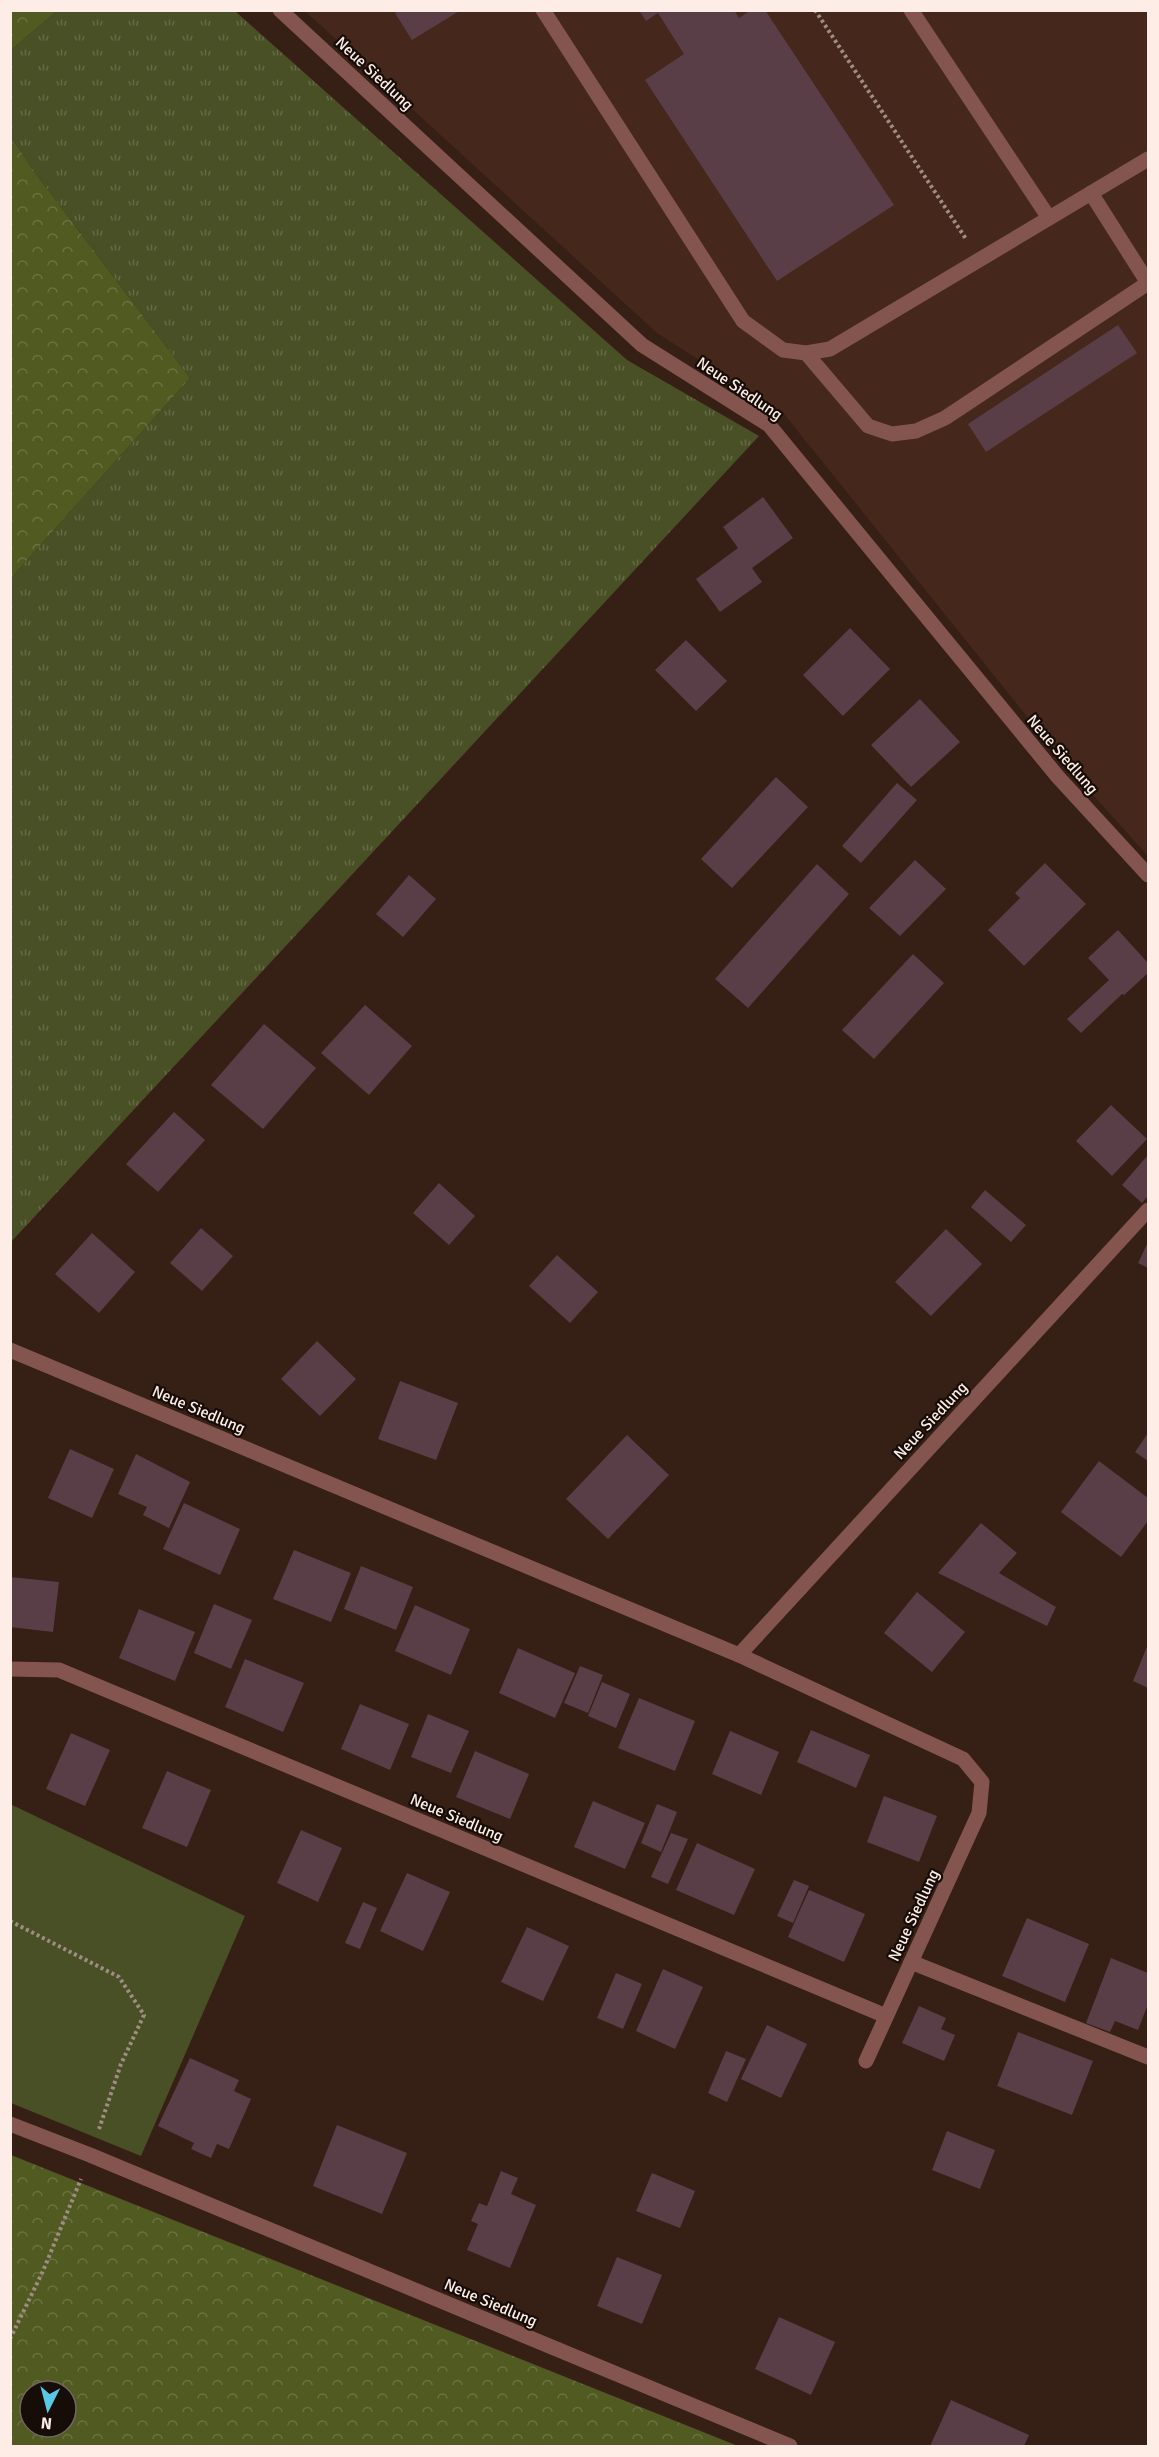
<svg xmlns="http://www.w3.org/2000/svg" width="1159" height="2457" font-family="Signika,sans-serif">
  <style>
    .built { fill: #45281b }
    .grass { fill: url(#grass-tufts) }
    .forest { fill: url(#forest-crowns); fill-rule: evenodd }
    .park { fill: #495025 }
    .building { fill: #593e47 }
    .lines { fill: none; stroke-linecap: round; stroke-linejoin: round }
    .path { stroke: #a08c84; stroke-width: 4; stroke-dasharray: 3 3; stroke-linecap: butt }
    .minor { stroke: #83554e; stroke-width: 15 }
    .labels { text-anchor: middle; stroke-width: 4.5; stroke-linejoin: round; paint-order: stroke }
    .street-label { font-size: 16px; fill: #feede6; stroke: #160c08 }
  </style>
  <defs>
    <pattern id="grass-tufts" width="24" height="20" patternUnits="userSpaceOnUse" patternTransform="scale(1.5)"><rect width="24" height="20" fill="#495025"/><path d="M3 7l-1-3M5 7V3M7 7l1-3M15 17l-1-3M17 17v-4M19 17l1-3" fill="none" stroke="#646a45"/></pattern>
    <pattern id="forest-crowns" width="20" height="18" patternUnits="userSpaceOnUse" patternTransform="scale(1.5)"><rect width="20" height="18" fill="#515a21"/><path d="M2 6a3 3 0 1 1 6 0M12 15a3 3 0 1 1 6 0" fill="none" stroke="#6b7241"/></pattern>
  </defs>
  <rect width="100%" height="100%" fill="#361f15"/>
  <path class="built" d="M 305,11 L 1148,11 L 1148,856 L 1066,765 L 784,414 L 657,333 Z"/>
  <path class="grass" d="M 57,11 L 235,11 L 627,360 L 759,436 L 11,1242 L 11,578 L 190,378 L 36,174 L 11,137 L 11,50 Z"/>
  <g class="forest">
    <path d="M 11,10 L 57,10 L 57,11 L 11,50 Z"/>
    <path d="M 11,137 L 36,174 L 190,378 L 11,578 Z"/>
    <path d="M 10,2155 L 11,2155 L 738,2446 L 11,2446 ZM 30,2391 L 66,2391 L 66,2427 L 30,2427 Z"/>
  </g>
  <path class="park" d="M 10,1804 L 245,1916 L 141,2156 L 11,2103 Z"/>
  <g class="building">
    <path d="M 400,10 L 461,10 L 412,40 L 395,13 Z"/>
    <path d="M 639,10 L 734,10 L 739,18 L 751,10 L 765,10 L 894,205 L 777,281 L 645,80 L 684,54 L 658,13 L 646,21 Z"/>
    <path d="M 1118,325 L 1137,353 L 986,452 L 968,424 Z"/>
    <path d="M 763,497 L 793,538 L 752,568 L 762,582 L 720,612 L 696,579 L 738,548 L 723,527 Z"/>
    <path d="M 850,628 L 890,669 L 843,716 L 803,675 Z"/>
    <path d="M 686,640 L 727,681 L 696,711 L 655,670 Z"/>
    <path d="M 920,699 L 960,742 L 911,787 L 871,745 Z"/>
    <path d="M 776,777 L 808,807 L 732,888 L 701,859 Z"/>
    <path d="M 897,783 L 917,800 L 861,863 L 842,846 Z"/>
    <path d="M 915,860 L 946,889 L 900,936 L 869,908 Z"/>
    <path d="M 1045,863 L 1086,904 L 1024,966 L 988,930 L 1020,898 L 1015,893 Z"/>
    <path d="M 817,864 L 849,894 L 748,1008 L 715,979 Z"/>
    <path d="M 409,875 L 436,899 L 403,937 L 376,914 Z"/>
    <path d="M 1118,930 L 1148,963 L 1148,973 L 1124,995 L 1122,994 L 1081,1033 L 1067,1019 L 1109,980 L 1088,958 Z"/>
    <path d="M 913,954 L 944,983 L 874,1059 L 842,1030 Z"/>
    <path d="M 365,1005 L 412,1046 L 369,1095 L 321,1053 Z"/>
    <path d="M 264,1024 L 316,1068 L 263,1129 L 211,1085 Z"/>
    <path d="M 1111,1105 L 1147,1139 L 1112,1176 L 1076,1141 Z"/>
    <path d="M 174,1112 L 205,1140 L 158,1192 L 126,1164 Z"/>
    <path d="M 1148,1155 L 1148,1196 L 1142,1203 L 1122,1185 Z"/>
    <path d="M 439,1183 L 475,1216 L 449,1245 L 413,1213 Z"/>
    <path d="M 985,1190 L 1026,1225 L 1011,1242 L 971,1207 Z"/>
    <path d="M 201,1228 L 233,1256 L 202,1291 L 170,1263 Z"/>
    <path d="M 946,1229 L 982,1264 L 931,1316 L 895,1282 Z"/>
    <path d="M 92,1233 L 135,1272 L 99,1313 L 55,1274 Z"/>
    <path d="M 1148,1242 L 1148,1268 L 1138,1263 Z"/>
    <path d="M 557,1255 L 598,1292 L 570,1323 L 529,1286 Z"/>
    <path d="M 317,1341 L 356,1379 L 320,1416 L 281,1379 Z"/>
    <path d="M 400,1381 L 458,1403 L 436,1460 L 378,1439 Z"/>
    <path d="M 1148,1433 L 1148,1461 L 1135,1452 Z"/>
    <path d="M 627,1435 L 669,1475 L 608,1539 L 566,1499 Z"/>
    <path d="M 70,1449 L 114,1469 L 92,1518 L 48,1498 Z"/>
    <path d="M 136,1454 L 190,1482 L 169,1528 L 143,1515 L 147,1507 L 118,1494 Z"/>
    <path d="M 1099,1461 L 1148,1498 L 1148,1521 L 1121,1557 L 1061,1512 Z"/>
    <path d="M 184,1503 L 240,1529 L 220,1575 L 163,1549 Z"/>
    <path d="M 981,1523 L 1017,1553 L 999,1573 L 1056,1607 L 1047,1626 L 938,1573 Z"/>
    <path d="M 294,1550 L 351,1573 L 331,1622 L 273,1599 Z"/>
    <path d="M 361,1566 L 413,1587 L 396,1630 L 344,1609 Z"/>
    <path d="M 10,1577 L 59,1582 L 53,1632 L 10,1627 Z"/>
    <path d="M 917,1592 L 965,1632 L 932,1672 L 884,1633 Z"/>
    <path d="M 214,1604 L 252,1620 L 231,1669 L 194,1653 Z"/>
    <path d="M 415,1605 L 470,1629 L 451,1675 L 395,1651 Z"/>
    <path d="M 139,1609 L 195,1632 L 175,1681 L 119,1658 Z"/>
    <path d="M 1148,1644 L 1148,1688 L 1133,1681 Z"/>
    <path d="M 518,1648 L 575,1673 L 555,1718 L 499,1693 Z"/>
    <path d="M 245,1659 L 304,1683 L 283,1732 L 225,1707 Z"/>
    <path d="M 580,1666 L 603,1675 L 588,1713 L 564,1703 Z"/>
    <path d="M 602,1682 L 630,1694 L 616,1728 L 588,1716 Z"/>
    <path d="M 639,1698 L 695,1721 L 675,1771 L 618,1748 Z"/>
    <path d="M 360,1704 L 409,1724 L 390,1770 L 341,1749 Z"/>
    <path d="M 428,1714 L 469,1731 L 451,1773 L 411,1757 Z"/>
    <path d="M 811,1730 L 870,1755 L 856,1788 L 797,1762 Z"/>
    <path d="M 730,1731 L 779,1752 L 761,1795 L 712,1774 Z"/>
    <path d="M 71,1733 L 110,1750 L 85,1806 L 46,1789 Z"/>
    <path d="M 475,1751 L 529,1774 L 510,1819 L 456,1797 Z"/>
    <path d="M 167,1771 L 211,1790 L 187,1847 L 142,1828 Z"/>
    <path d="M 884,1796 L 937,1816 L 919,1862 L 867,1842 Z"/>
    <path d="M 593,1801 L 645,1823 L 625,1869 L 574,1847 Z"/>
    <path d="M 657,1804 L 677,1812 L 661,1852 L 641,1843 Z"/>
    <path d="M 301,1830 L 342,1848 L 318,1902 L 277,1883 Z"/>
    <path d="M 671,1833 L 688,1839 L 668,1884 L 651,1877 Z"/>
    <path d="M 697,1843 L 755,1869 L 734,1915 L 676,1890 Z"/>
    <path d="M 407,1873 L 450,1892 L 423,1951 L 380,1931 Z"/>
    <path d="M 794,1880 L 809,1886 L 793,1923 L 777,1916 Z"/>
    <path d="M 809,1890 L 865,1914 L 844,1962 L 788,1937 Z"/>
    <path d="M 363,1902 L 377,1908 L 360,1949 L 345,1943 Z"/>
    <path d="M 1027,1918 L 1089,1944 L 1065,2002 L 1002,1976 Z"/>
    <path d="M 527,1927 L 569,1946 L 543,2001 L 501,1982 Z"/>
    <path d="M 1111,1958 L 1148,1973 L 1148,2004 L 1138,2030 L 1115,2021 L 1110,2032 L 1086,2023 Z"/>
    <path d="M 663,1969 L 703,1987 L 675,2049 L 636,2031 Z"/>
    <path d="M 616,1973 L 642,1984 L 623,2029 L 597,2018 Z"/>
    <path d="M 919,2006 L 946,2018 L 941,2029 L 955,2035 L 944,2061 L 902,2043 Z"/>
    <path d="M 767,2025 L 807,2044 L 781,2098 L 741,2079 Z"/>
    <path d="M 1018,2032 L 1093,2061 L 1072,2115 L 997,2086 Z"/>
    <path d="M 726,2051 L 746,2059 L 727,2102 L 708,2093 Z"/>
    <path d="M 190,2058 L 239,2080 L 234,2091 L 251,2099 L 229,2149 L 217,2144 L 211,2158 L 191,2149 L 194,2143 L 158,2126 Z"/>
    <path d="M 337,2125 L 407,2153 L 382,2214 L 313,2186 Z"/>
    <path d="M 947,2131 L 995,2150 L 980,2189 L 932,2170 Z"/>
    <path d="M 501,2171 L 518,2178 L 511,2194 L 536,2205 L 510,2268 L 467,2250 L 478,2224 L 471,2221 L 479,2203 L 487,2206 Z"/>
    <path d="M 652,2173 L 695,2191 L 680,2228 L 636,2211 Z"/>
    <path d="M 617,2257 L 662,2275 L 642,2324 L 597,2306 Z"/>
    <path d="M 779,2317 L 835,2342 L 811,2395 L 755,2369 Z"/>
    <path d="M 951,2400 L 1029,2435 L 1024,2446 L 930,2446 Z"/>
  </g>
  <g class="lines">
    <g class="path">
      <path d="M 815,10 L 966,239"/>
      <path d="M 10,1921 L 119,1977 L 144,2015 L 121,2064 L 99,2129"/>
      <path d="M 10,2339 L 43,2271 L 81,2179"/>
    </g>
    <g class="minor">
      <path d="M 280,10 L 642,345 L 769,425 L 1058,777 L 1148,875"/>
      <path d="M 543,10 L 743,321 L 783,350 L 806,353 L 830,349 L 1148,159"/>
      <path d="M 911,10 L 1049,218"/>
      <path d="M 1091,193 L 1148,283"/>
      <path d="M 806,353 L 868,426 L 892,434 L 916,431 L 945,418 L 1148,283"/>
      <path d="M 10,1350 L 739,1655 L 963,1759 L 982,1782 L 979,1813 L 866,2061"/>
      <path d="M 739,1655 L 1148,1210"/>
      <path d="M 10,1669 L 59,1670 L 886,2016"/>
      <path d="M 911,1962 L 1148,2057"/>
      <path d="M 10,2124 L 90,2155 L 790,2446"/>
    </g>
  </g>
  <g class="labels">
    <g class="street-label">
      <text transform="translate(375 73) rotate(43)" y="6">Neue Siedlung</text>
      <text transform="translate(740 388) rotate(34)" y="6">Neue Siedlung</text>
      <text transform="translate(1063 754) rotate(49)" y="6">Neue Siedlung</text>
      <text transform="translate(199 1409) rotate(23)" y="6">Neue Siedlung</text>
      <text transform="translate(930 1420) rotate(-47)" y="6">Neue Siedlung</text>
      <text transform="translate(457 1817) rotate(23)" y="6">Neue Siedlung</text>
      <text transform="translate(913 1915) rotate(-65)" y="6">Neue Siedlung</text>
      <text transform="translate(491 2302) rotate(23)" y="6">Neue Siedlung</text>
    </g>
  </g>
  <rect width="1159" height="2457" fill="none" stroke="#feede6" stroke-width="24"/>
  <g transform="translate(48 2409) rotate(186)"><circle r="28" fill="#160c08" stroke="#736661" stroke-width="1.5"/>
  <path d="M0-4.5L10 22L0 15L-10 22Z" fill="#58c8e4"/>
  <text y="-9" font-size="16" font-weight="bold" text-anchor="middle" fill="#feede6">N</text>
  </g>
</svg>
